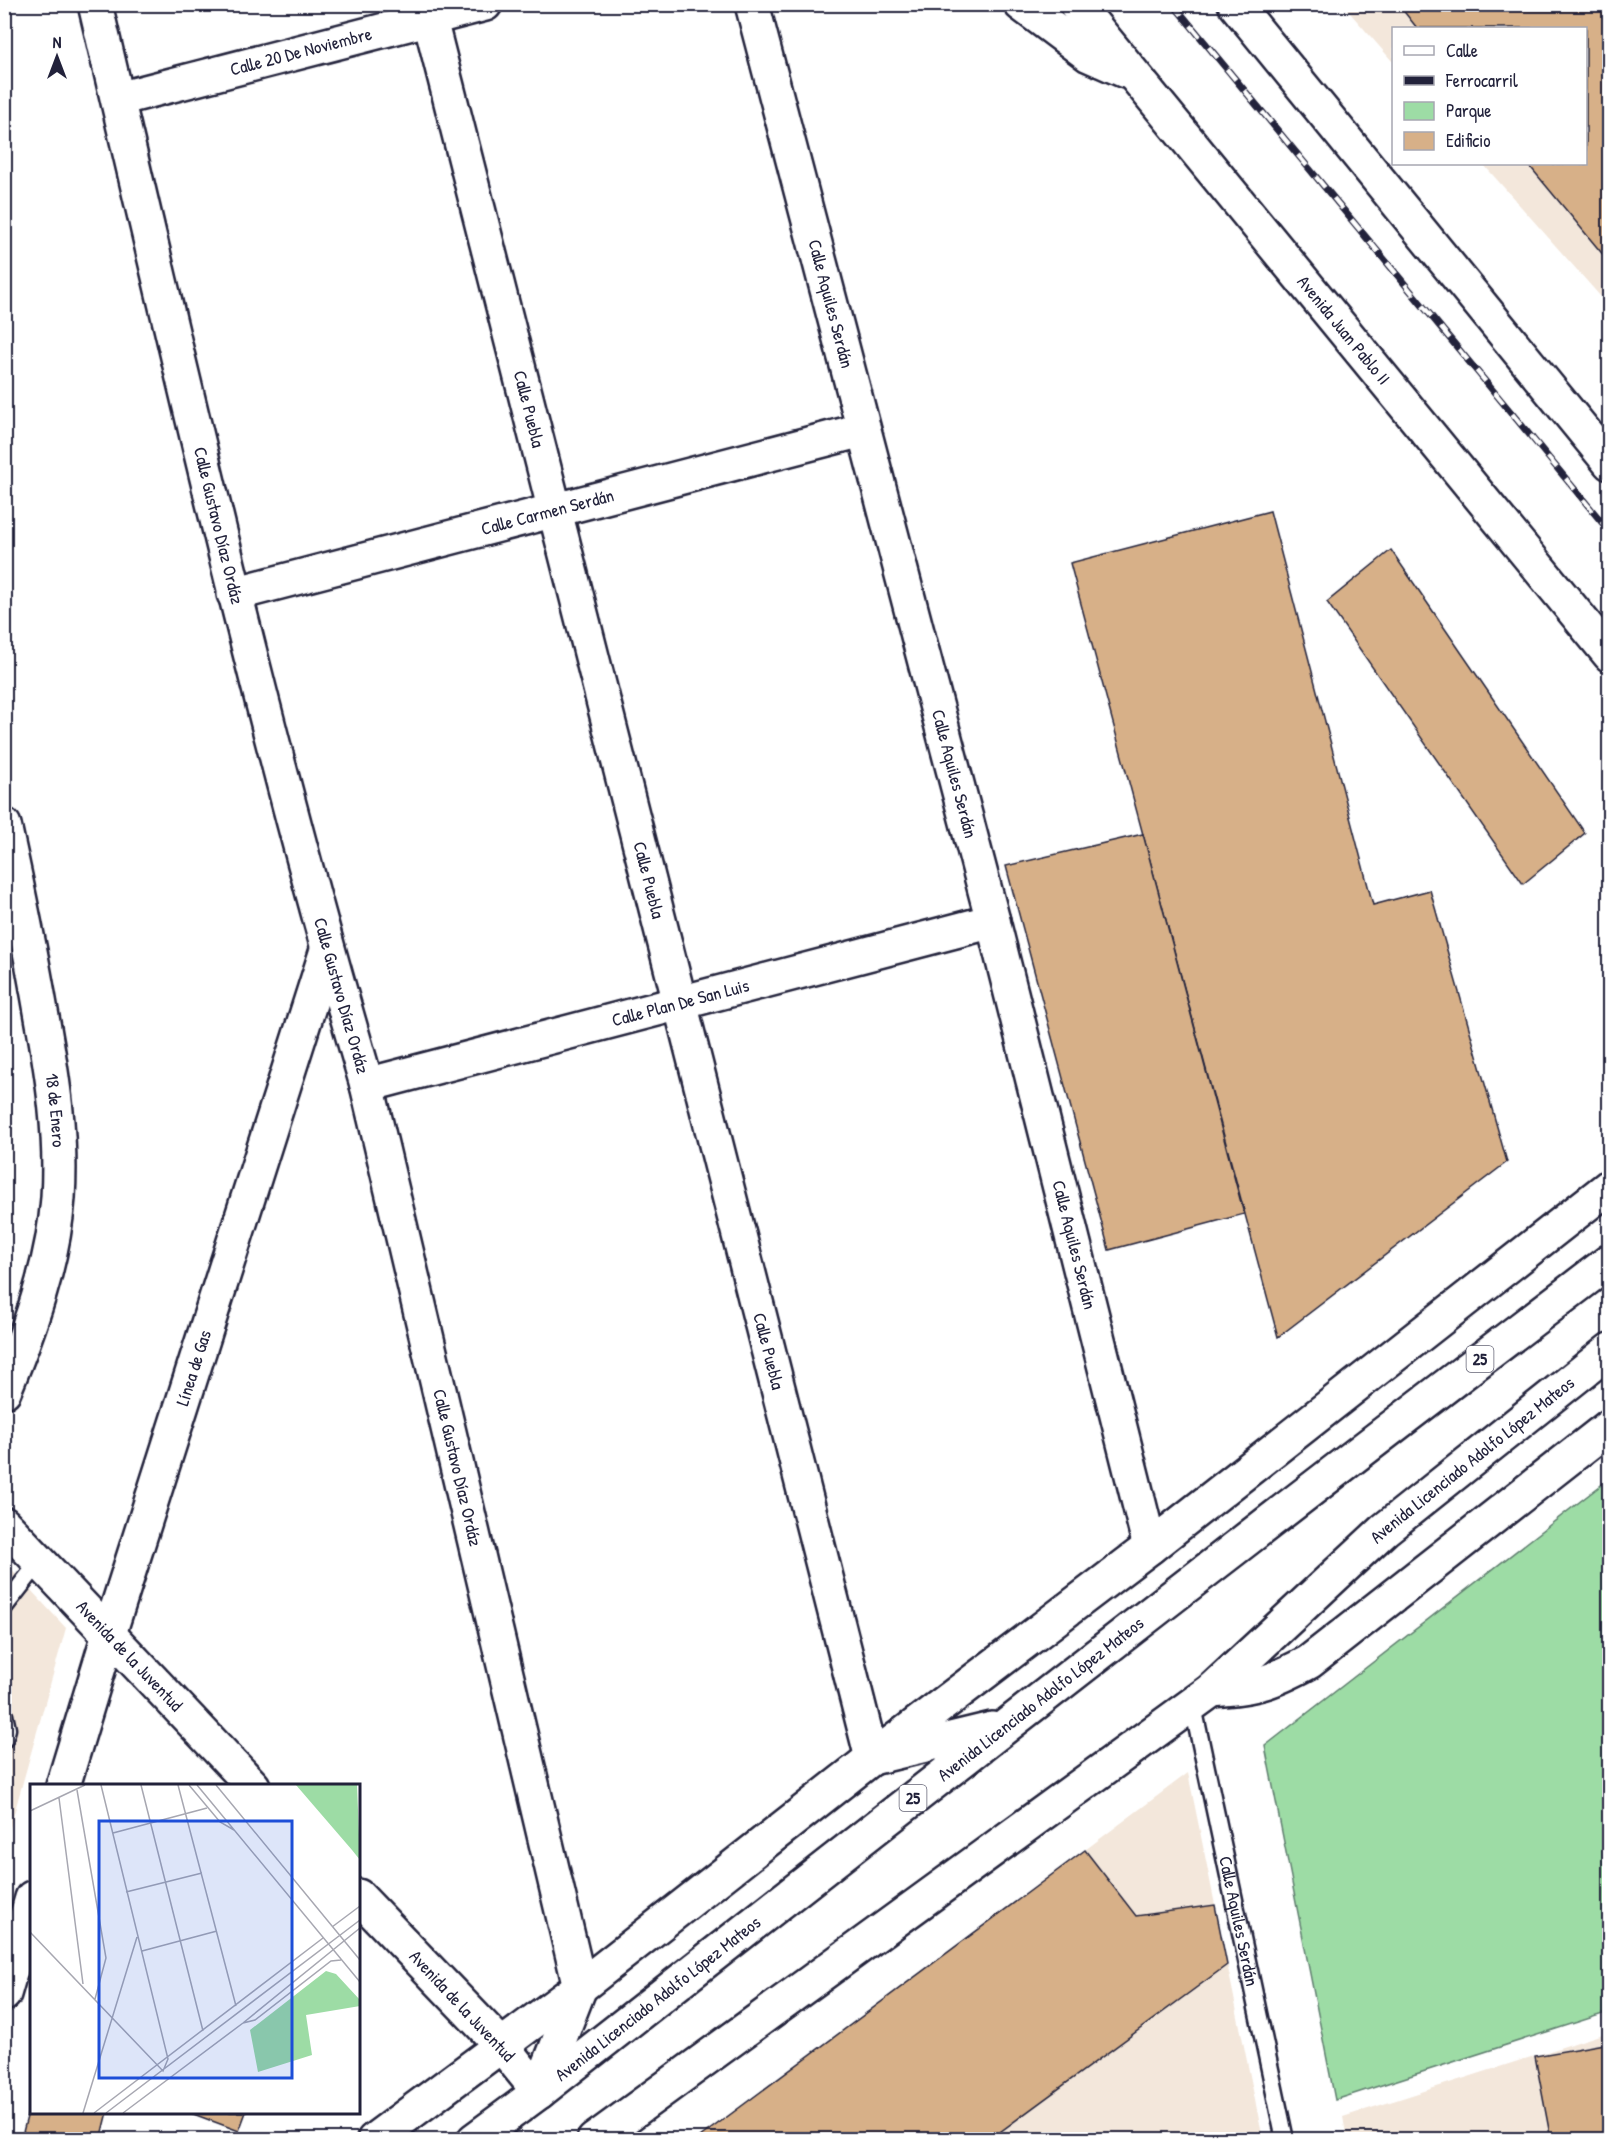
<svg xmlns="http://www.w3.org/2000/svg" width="1614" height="2144" font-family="'Patrick Hand',sans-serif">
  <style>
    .built { fill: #f3e7db }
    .green { fill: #9ddca5; stroke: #607f70; stroke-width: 1.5 }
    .building { fill: #d7b088; stroke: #22223b; stroke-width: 1.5 }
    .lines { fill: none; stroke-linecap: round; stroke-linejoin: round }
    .lane-casing { stroke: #22223b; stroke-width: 21 }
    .street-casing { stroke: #22223b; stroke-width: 38 }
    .secondary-casing { stroke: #22223b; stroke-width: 38 }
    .primary-casing { stroke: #22223b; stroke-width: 38 }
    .lane { stroke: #fff; stroke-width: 16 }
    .street { stroke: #fff; stroke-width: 33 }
    .secondary { stroke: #fff; stroke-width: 33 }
    .primary { stroke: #fff; stroke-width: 33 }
    .rail-casing { stroke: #22223b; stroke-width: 7 }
    .rail { stroke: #fff; stroke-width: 4.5; stroke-dasharray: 14; stroke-linecap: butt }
    .labels { text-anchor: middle; stroke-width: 4.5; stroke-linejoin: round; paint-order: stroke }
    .shield { fill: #fff; stroke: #646476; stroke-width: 1.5 }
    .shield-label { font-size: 16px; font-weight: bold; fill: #22223b }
    .street-label { font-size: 18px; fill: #22223b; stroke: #fff }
    .inset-road { fill: none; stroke: #a7a7b1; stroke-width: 1.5 }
    .view { fill: #1d4ed8; fill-opacity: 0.15; stroke: #1d4ed8; stroke-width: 3 }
    .inset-edge { fill: none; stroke: #22223b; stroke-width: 3 }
  </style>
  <rect width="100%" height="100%" fill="#fff"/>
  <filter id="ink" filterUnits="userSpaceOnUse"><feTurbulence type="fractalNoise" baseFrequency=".0167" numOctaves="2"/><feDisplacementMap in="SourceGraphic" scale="12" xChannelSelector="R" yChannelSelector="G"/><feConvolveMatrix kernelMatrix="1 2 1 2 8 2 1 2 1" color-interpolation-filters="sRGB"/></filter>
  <g filter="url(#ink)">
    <g class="built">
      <path d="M 1343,5 L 1609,5 L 1609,306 L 1483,164 L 1586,164 L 1586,28 L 1394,28 L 1393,62 Z"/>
      <path d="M 5,1562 L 66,1628 L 5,1846 Z"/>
      <path d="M 1188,1773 L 1263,2139 L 696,2140 L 1085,1850 Z"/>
      <path d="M 1609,2032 L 1609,2139 L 1347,2139 L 1343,2117 Z"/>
    </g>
    <path class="green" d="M 1609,1479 L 1609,2012 L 1335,2100 L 1265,1746 Z"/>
    <g class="building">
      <path d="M 1398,4 L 1610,4 L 1610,263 L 1528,164 L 1586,164 L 1586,28 L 1417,28 Z"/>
      <path d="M 1270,511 L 1373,905 L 1430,890 L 1507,1162 L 1278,1337 L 1070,563 Z"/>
      <path d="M 1391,550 L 1585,833 L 1523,884 L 1327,602 Z"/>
      <path d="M 1143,834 L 1244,1214 L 1109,1250 L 1006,866 Z"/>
      <path d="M 1085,1850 L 1136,1916 L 1215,1905 L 1227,1965 L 989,2140 L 696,2140 Z"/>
      <path d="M 1610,2043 L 1610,2140 L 1551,2140 L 1535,2056 Z"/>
      <path d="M 32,2097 L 32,2112 L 108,2112 L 101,2140 L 21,2140 Z"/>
      <path d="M 188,2112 L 246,2112 L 239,2131 Z"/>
    </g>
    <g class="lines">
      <defs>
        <g id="lane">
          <path d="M 4,1607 L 40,1561"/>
          <path id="s1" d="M 1192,1702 L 1285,2140"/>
          <path d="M 4,1715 L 7,1729 L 4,1739"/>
        </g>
        <g id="street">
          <path id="s2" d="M 95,4 C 180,366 262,728 367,1085 L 580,1987 L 539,2092 L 502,2046 L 358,1896"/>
          <path id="s3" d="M 426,4 L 872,1758"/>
          <path id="s4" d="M 752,4 L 993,921 L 1150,1547"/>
          <path id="s5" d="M 118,99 L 485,4"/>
          <path id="s6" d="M 234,594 L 862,430"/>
          <path id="s7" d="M 4,825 C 18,889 31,953 42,1017 C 53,1078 62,1136 58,1198 C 53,1265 29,1330 4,1391"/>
          <path id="s8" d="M 367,1085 L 993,921"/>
          <path id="s9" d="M 4,1524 L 253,1786"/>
          <path id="s10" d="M 63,1786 L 109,1634 L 327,950"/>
          <path d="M 4,1994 L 32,1898"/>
        </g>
        <g id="secondary">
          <path d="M 1021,4 L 1089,55 L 1125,71"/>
          <path id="s11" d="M 1076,4 L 1610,655"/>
          <path d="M 1235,4 L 1610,463"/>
          <path d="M 374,2140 L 580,1987 L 872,1758 L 1150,1547 L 1610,1186"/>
        </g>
        <g id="primary">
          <path d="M 1212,1690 C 1256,1687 1270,1683 1309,1662 L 1610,1426"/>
          <path d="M 872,1758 L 992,1729"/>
          <path id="s12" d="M 474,2140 L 539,2092 C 894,1813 1250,1534 1610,1261"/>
          <path id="s13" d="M 594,2140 L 1212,1690 L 1384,1530 L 1610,1350"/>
        </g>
      </defs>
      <use href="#lane" class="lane-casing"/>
      <use href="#street" class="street-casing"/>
      <use href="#secondary" class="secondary-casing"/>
      <use href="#primary" class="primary-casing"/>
      <use href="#lane" class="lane"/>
      <use href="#street" class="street"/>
      <use href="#secondary" class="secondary"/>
      <use href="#primary" class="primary"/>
      <defs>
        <path id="rail" d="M 1173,4 L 1610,532"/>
      </defs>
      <use href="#rail" class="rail-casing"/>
      <use href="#rail" class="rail"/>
    </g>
  </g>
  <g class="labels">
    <g class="shield">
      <rect x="1466.5" y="1346" width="27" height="26" rx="4.5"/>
      <rect x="899.5" y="1785" width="27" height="26" rx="4.5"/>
    </g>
    <g class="shield-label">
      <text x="1480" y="1365">25</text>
      <text x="913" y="1804">25</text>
    </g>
    <g class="street-label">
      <text dy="6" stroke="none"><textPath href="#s5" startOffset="189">Calle 20 De Noviembre</textPath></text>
      <text dy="6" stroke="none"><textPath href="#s4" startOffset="310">Calle Aquiles Serdán</textPath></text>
      <text dy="6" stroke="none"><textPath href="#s11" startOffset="422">Avenida Juan Pablo II</textPath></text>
      <text dy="6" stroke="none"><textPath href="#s3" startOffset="418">Calle Puebla</textPath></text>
      <text dy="6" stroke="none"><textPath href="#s6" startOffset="324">Calle Carmen Serdán</textPath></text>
      <text dy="6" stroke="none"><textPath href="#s2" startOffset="536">Calle Gustavo Díaz Ordáz</textPath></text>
      <text dy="6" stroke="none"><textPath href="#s4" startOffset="796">Calle Aquiles Serdán</textPath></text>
      <text dy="6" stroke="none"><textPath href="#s3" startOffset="904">Calle Puebla</textPath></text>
      <text dy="6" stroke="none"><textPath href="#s2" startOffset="1022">Calle Gustavo Díaz Ordáz</textPath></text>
      <text dy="6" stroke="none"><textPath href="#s8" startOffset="324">Calle Plan De San Luis</textPath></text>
      <text dy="6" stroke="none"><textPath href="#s7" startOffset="290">18 de Enero</textPath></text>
      <text dy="6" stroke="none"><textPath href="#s4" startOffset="1282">Calle Aquiles Serdán</textPath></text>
      <text dy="6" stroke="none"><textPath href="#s3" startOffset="1390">Calle Puebla</textPath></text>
      <text dy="6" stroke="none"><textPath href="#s10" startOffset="438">Línea de Gas</textPath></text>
      <text dy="6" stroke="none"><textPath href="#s13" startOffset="1112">Avenida Licenciado Adolfo López Mateos</textPath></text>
      <text dy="6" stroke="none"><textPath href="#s2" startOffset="1508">Calle Gustavo Díaz Ordáz</textPath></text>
      <text dy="6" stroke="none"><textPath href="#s9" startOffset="182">Avenida de la Juventud</textPath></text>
      <text dy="6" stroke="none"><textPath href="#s12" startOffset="718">Avenida Licenciado Adolfo López Mateos</textPath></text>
      <text dy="6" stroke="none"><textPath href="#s1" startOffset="224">Calle Aquiles Serdán</textPath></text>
      <text dy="6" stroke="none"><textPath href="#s12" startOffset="232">Avenida Licenciado Adolfo López Mateos</textPath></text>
      <text transform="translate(462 2006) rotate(47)" y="6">Avenida de la Juventud</text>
    </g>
  </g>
  <g transform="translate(30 1784)">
    <rect width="330" height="330" fill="#fff"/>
    <path d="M 266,1 L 327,1 L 330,76 L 322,66 ZM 296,187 L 306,190 L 330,216 L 330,222 L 276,231 L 282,271 L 228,288 L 220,246 Z" fill="#9ddca5"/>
    <path class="inset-road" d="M 111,1 L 173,247M 148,1 L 206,222M 159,1 L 190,38 L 204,46M 167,1 L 330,198M 186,1 L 330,176M 47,6 L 76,174 L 65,215M 29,14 L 53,200M 0,27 L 55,1M 83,49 L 177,24M 96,108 L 172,89M 302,143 L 330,122M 0,148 L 133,287 L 138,275 L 71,1M 112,167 L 187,147M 213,239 L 225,236 L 301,177 L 311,176M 53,329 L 107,153M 64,329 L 293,154M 76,329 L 330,136M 93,329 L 213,239 L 330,144"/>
    <path class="view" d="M 69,37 L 262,37 L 262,294 L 69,294 Z"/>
    <rect width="330" height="330" class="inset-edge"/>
  </g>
  <rect width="1614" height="2144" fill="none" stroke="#fff" stroke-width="24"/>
  <rect x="12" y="12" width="1590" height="2120" fill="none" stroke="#22223b" stroke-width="2" filter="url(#ink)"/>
  <rect x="1392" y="27" width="195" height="138" fill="#ffffff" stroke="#a7a7b1" stroke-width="1.5"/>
  <rect x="1404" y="46" width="30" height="9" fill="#ffffff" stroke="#a7a7b1" stroke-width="1.5"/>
  <text x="1446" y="57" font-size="18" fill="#22223b">Calle</text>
  <rect x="1404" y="76" width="30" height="9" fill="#22223b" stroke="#a7a7b1" stroke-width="1.5"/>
  <text x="1446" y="87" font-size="18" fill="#22223b">Ferrocarril</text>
  <rect x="1404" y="102" width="30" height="18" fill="#9ddca5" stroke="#a7a7b1" stroke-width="1.5"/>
  <text x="1446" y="117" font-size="18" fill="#22223b">Parque</text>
  <rect x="1404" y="132" width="30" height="18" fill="#d7b088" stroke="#a7a7b1" stroke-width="1.5"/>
  <text x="1446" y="147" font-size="18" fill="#22223b">Edificio</text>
  <g transform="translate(57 57)" stroke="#ffffff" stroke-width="4.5" paint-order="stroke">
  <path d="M0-4.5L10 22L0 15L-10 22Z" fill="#22223b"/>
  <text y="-9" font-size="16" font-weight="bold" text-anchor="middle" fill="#22223b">N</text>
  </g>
</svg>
